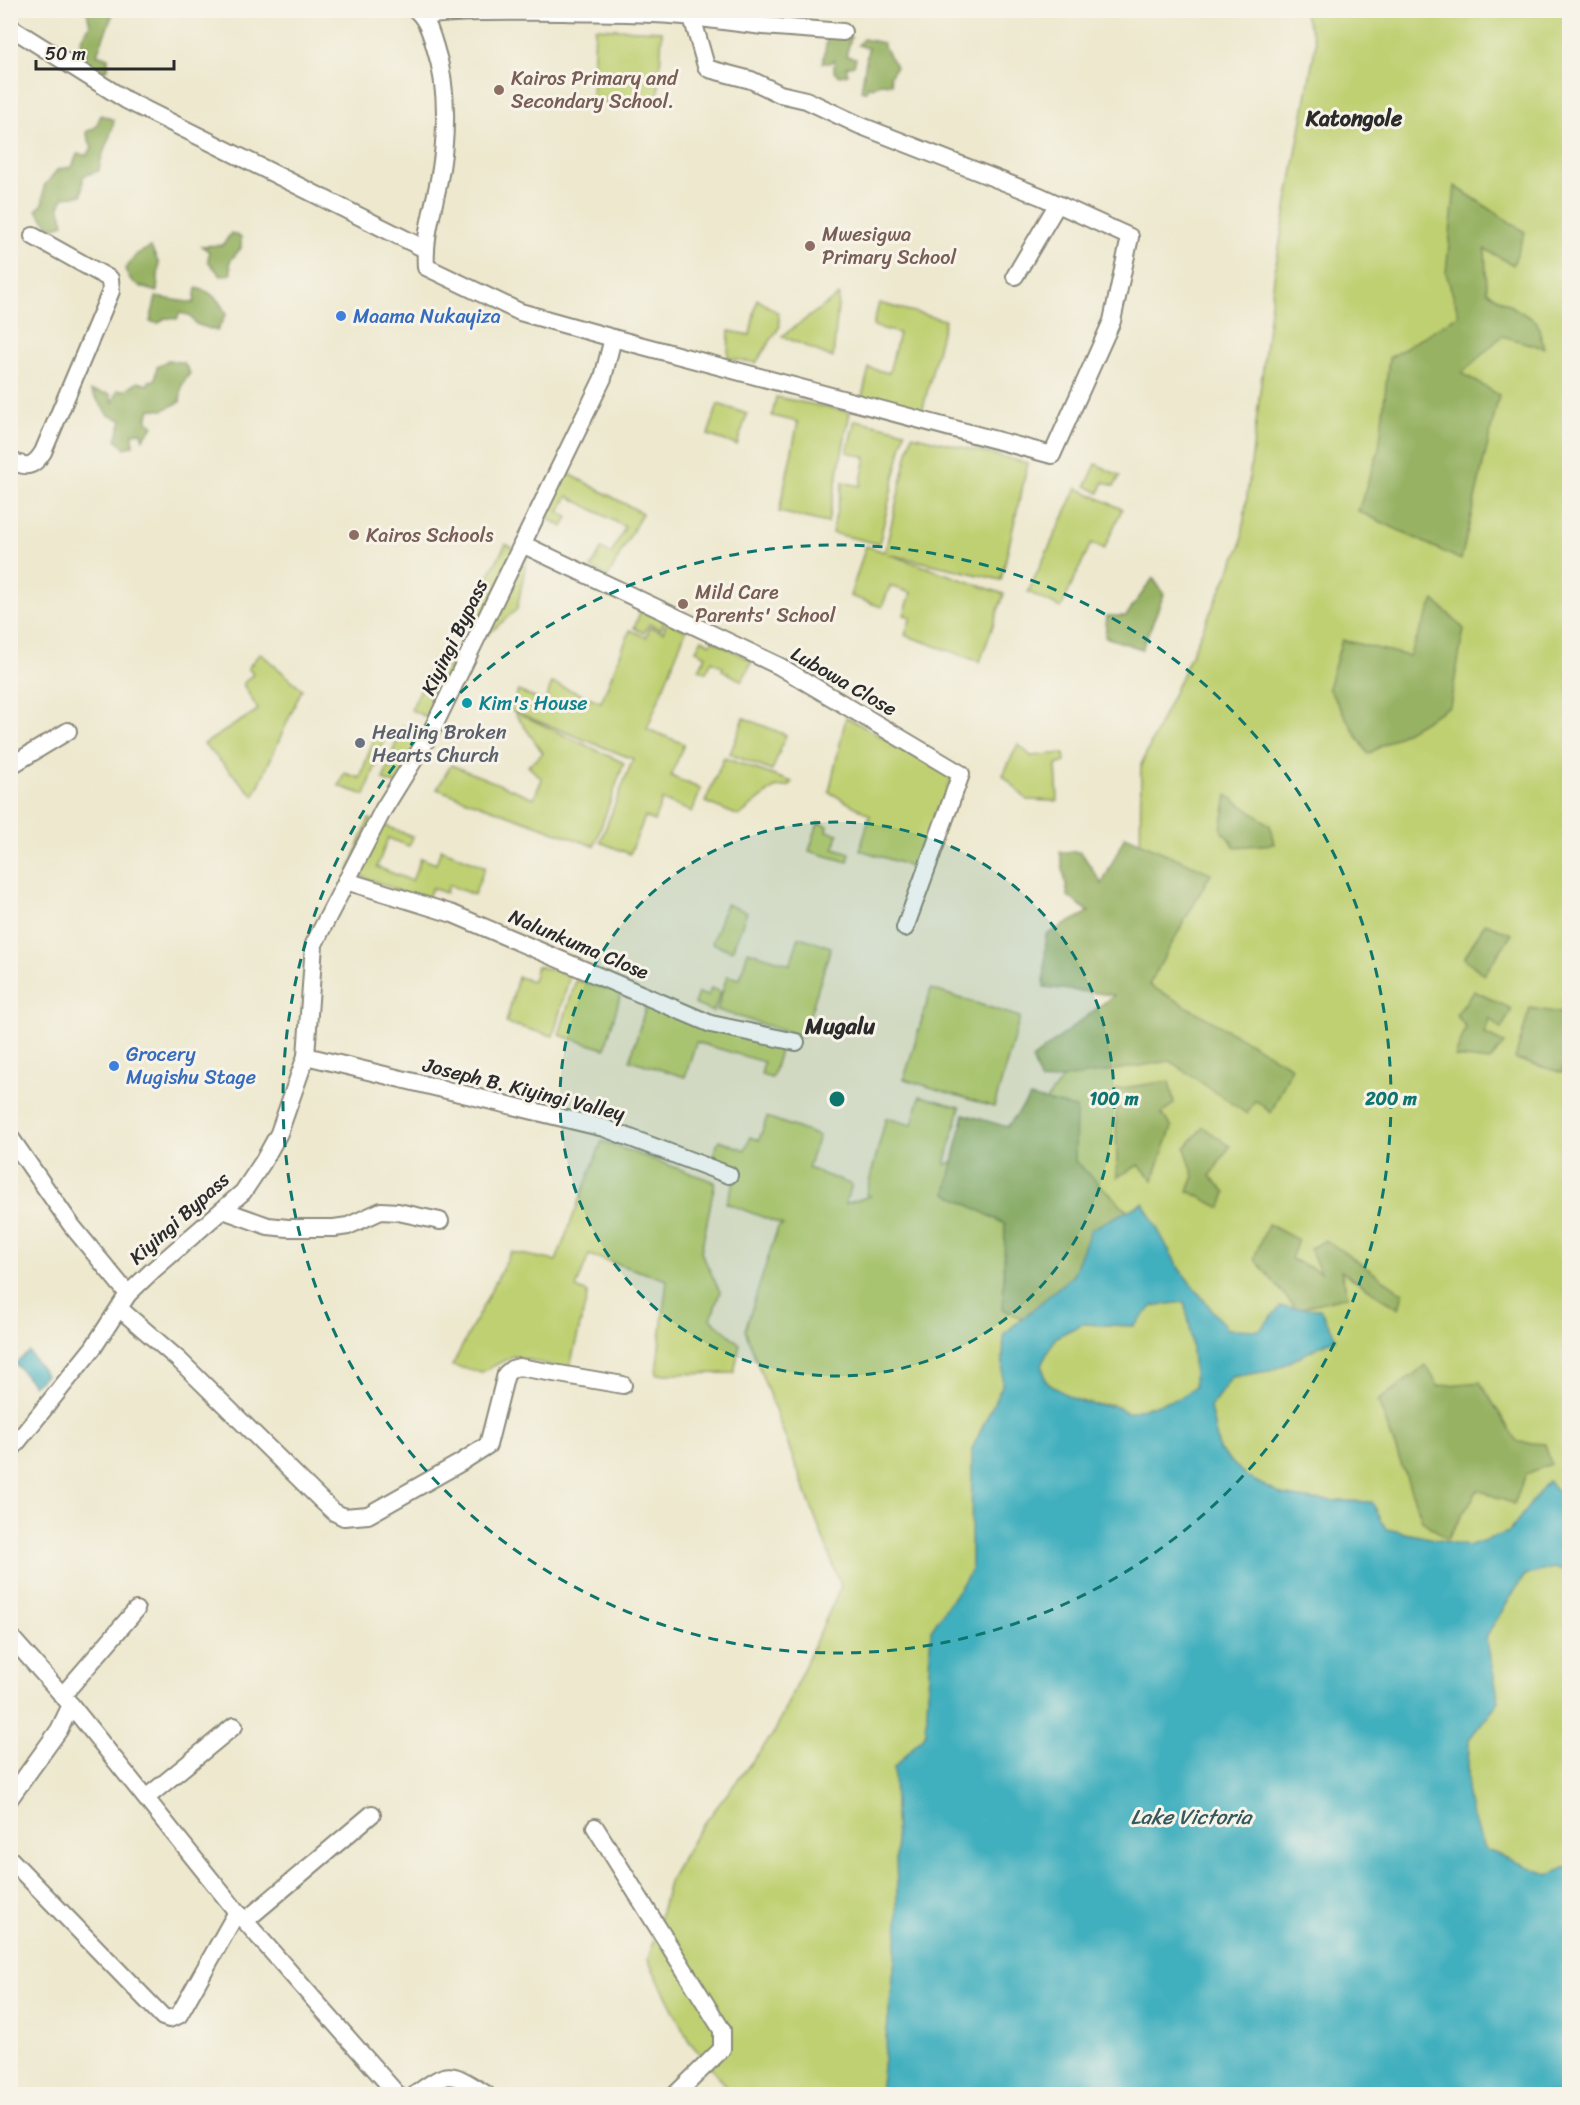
<svg xmlns="http://www.w3.org/2000/svg" width="1580" height="2105" font-family="Sriracha,sans-serif">
  <style>
    .green { fill: #bfd072; stroke: #757e4e; stroke-width: 1.5 }
    .forest { fill: #97b264; stroke: #616e48; stroke-width: 1.5 }
    .water { fill: #41afbe; stroke: #366d74; stroke-width: 1.5; fill-rule: evenodd }
    .lines { fill: none; stroke-linecap: round; stroke-linejoin: round }
    .street-casing { stroke: #8c8a7c; stroke-width: 20 }
    .street { stroke: #fff; stroke-width: 16 }
    .ring { fill: none; stroke: #0f766e; stroke-width: 3; stroke-dasharray: 10 8 }
    .education-dot { fill: #8d6e63; stroke: #f7f3e8; stroke-width: 2 }
    .shop-dot { fill: #3f7fe0; stroke: #f7f3e8; stroke-width: 2 }
    .culture-dot { fill: #0f9aa8; stroke: #f7f3e8; stroke-width: 2 }
    .worship-dot { fill: #6b7280; stroke: #f7f3e8; stroke-width: 2 }
    .labels { text-anchor: middle; stroke-width: 6; stroke-linejoin: round; paint-order: stroke }
    .education-label { font-size: 20px; fill: #785e54; stroke: #f7f3e8; text-anchor: start }
    .shop-label { font-size: 20px; fill: #366cbe; stroke: #f7f3e8; text-anchor: start }
    .street-label { font-size: 20px; fill: #2b2b2b; stroke: #f7f3e8 }
    .culture-label { font-size: 20px; fill: #0d838f; stroke: #f7f3e8; text-anchor: start }
    .worship-label { font-size: 20px; fill: #5b616d; stroke: #f7f3e8; text-anchor: start }
    .water-label { font-size: 21px; font-style: italic; fill: #33595e; stroke: #f7f3e8 }
    .quarter-label { font-size: 22px; font-weight: bold; fill: #2b2b2b; stroke: #f7f3e8 }
    .centre { fill: #0f766e; stroke: #f7f3e8; stroke-width: 3 }
    .ring-label { font-size: 18px; text-anchor: middle; font-weight: bold; fill: #0f766e; stroke: #f7f3e8; stroke-width: 6; stroke-linejoin: round; paint-order: stroke }
  </style>
  <rect width="100%" height="100%" fill="#f7f3e8"/>
  <filter id="ink" filterUnits="userSpaceOnUse"><feTurbulence type="fractalNoise" baseFrequency=".0167" numOctaves="2"/><feDisplacementMap in="SourceGraphic" scale="12" xChannelSelector="R" yChannelSelector="G"/><feConvolveMatrix kernelMatrix="1 2 1 2 8 2 1 2 1" color-interpolation-filters="sRGB"/></filter>
  <filter id="wash" filterUnits="userSpaceOnUse"><feTurbulence type="fractalNoise" baseFrequency=".008" numOctaves="4" result="noise"/><feDisplacementMap in="SourceGraphic" scale="24" xChannelSelector="R" yChannelSelector="G"/><feGaussianBlur stdDeviation="1.35" result="paint"/><feColorMatrix in="noise" values="0 0 0 0 0 0 0 0 0 0 0 0 0 0 0 0 0 1.4 0 .05"/><feComposite in="paint" operator="in"/></filter>
  <g filter="url(#wash)">
    <rect width="100%" height="100%" fill="#ede8ce"/>
    <g class="green">
      <path d="M 1303,11 L 1569,11 L 1569,1500 L 1565,1499 L 1548,1481 L 1509,1532 L 1468,1546 L 1386,1529 L 1371,1502 L 1312,1500 L 1282,1495 L 1247,1477 L 1219,1450 L 1210,1407 L 1232,1377 L 1274,1370 L 1335,1338 L 1260,1330 L 1227,1329 L 1180,1270 L 1143,1203 L 1091,1229 L 1073,1275 L 1004,1334 L 1002,1386 L 972,1449 L 971,1571 L 931,1630 L 926,1733 L 894,1768 L 898,1932 L 880,2094 L 733,2094 L 689,2041 L 648,1960 L 670,1879 L 696,1834 L 774,1733 L 841,1586 L 745,1330 L 778,1227 L 783,1225 L 726,1203 L 738,1171 L 711,1161 L 719,1140 L 745,1150 L 750,1137 L 759,1140 L 767,1117 L 819,1136 L 808,1168 L 852,1185 L 845,1204 L 870,1196 L 866,1194 L 886,1118 L 912,1125 L 920,1096 L 960,1107 L 945,1165 L 1023,1130 L 1139,980 L 1141,765 L 1241,545 L 1275,270 L 1316,42 Z"/>
      <path d="M 595,28 L 662,31 L 658,105 L 592,102 Z"/>
      <path d="M 839,295 L 833,358 L 782,336 Z"/>
      <path d="M 757,299 L 778,313 L 780,326 L 756,363 L 728,358 L 729,331 L 750,335 Z"/>
      <path d="M 879,303 L 945,320 L 922,412 L 862,397 L 869,368 L 889,373 L 899,333 L 873,326 Z"/>
      <path d="M 776,397 L 850,412 L 828,523 L 779,512 L 798,422 L 772,416 Z"/>
      <path d="M 718,404 L 747,414 L 737,445 L 708,435 Z"/>
      <path d="M 855,420 L 905,431 L 879,544 L 832,533 L 843,482 L 860,486 L 866,457 L 847,452 Z"/>
      <path d="M 912,435 L 1028,463 L 1001,580 L 888,554 L 1004,594 L 980,662 L 905,635 L 911,617 L 904,615 L 911,593 L 890,586 L 882,607 L 850,596 L 866,546 L 885,552 Z"/>
      <path d="M 1096,464 L 1120,476 L 1114,486 L 1104,482 L 1099,493 L 1086,486 Z"/>
      <path d="M 562,470 L 642,513 L 608,577 L 591,568 L 601,549 L 611,554 L 625,527 L 568,496 L 559,512 L 568,517 L 563,527 L 539,514 Z"/>
      <path d="M 1077,488 L 1122,509 L 1104,549 L 1091,543 L 1061,608 L 1028,592 Z"/>
      <path d="M 506,544 L 527,558 L 517,609 L 486,636 L 463,622 Z"/>
      <path d="M 642,607 L 666,618 L 661,629 L 649,624 L 644,633 L 634,628 Z"/>
      <path d="M 667,622 L 686,630 L 647,729 L 684,744 L 671,776 L 701,789 L 692,812 L 662,800 L 654,821 L 645,817 L 630,854 L 600,842 L 633,759 L 515,712 L 624,763 L 594,846 L 437,789 L 451,765 L 534,798 L 542,779 L 528,766 L 543,753 L 514,712 L 510,710 L 518,691 L 545,702 L 552,683 L 601,702 L 630,630 L 646,637 L 650,627 L 663,632 Z"/>
      <path d="M 702,639 L 710,644 L 713,640 L 752,661 L 742,681 L 722,670 L 723,667 L 712,661 L 706,672 L 699,669 L 706,656 L 696,650 Z"/>
      <path d="M 260,653 L 302,689 L 254,796 L 204,744 L 258,710 L 243,684 L 253,674 L 248,668 Z"/>
      <path d="M 434,660 L 456,671 L 433,720 L 411,710 Z"/>
      <path d="M 846,717 L 952,776 L 917,868 L 860,850 L 870,815 L 829,792 Z"/>
      <path d="M 744,718 L 786,735 L 772,771 L 730,754 Z"/>
      <path d="M 402,726 L 427,734 L 408,788 L 383,780 Z"/>
      <path d="M 375,735 L 385,739 L 365,795 L 339,786 L 344,773 L 360,778 Z"/>
      <path d="M 1018,744 L 1031,756 L 1064,753 L 1065,762 L 1056,765 L 1058,801 L 1027,800 L 1003,775 Z"/>
      <path d="M 724,758 L 792,782 L 790,786 L 774,788 L 739,816 L 705,802 Z"/>
      <path d="M 369,819 L 413,837 L 409,846 L 388,838 L 377,867 L 412,881 L 421,858 L 436,864 L 441,849 L 485,867 L 474,895 L 449,885 L 446,893 L 432,888 L 426,902 L 349,871 Z"/>
      <path d="M 818,823 L 828,826 L 827,831 L 838,834 L 834,848 L 850,853 L 848,862 L 809,851 Z"/>
      <path d="M 726,904 L 747,912 L 732,951 L 712,943 Z"/>
      <path d="M 799,937 L 831,947 L 803,1037 L 717,1010 L 727,976 L 740,979 L 748,951 L 790,964 Z"/>
      <path d="M 537,966 L 570,975 L 553,1036 L 506,1023 L 518,977 L 533,981 Z"/>
      <path d="M 576,980 L 621,993 L 605,1049 L 559,1035 Z"/>
      <path d="M 711,988 L 721,992 L 713,1012 L 694,1004 L 698,993 L 708,996 Z"/>
      <path d="M 931,989 L 1020,1017 L 994,1107 L 904,1079 Z"/>
      <path d="M 646,1006 L 781,1047 L 772,1078 L 761,1075 L 764,1062 L 696,1042 L 685,1077 L 630,1060 Z"/>
      <path d="M 602,1141 L 715,1182 L 701,1252 L 720,1292 L 711,1319 L 740,1344 L 734,1373 L 656,1374 L 667,1280 L 589,1255 L 576,1288 L 588,1293 L 569,1370 L 513,1356 L 482,1372 L 452,1366 L 511,1252 L 556,1261 Z"/>
      <path d="M 1184,1302 L 1190,1326 L 1195,1388 L 1180,1398 L 1127,1413 L 1114,1404 L 1095,1405 L 1067,1397 L 1045,1380 L 1042,1363 L 1056,1337 L 1082,1324 L 1134,1326 L 1152,1306 Z"/>
      <path d="M 1553,1568 L 1569,1572 L 1569,1866 L 1550,1875 L 1484,1849 L 1467,1797 L 1469,1739 L 1499,1701 L 1485,1637 L 1524,1576 Z"/>
    </g>
    <g class="forest">
      <path d="M 89,10 L 114,11 L 97,54 L 108,58 L 108,69 L 94,74 L 85,69 L 79,59 L 86,54 L 80,44 L 82,37 L 90,25 L 87,12 L 84,11 Z"/>
      <path d="M 843,32 L 851,37 L 846,56 L 856,58 L 854,65 L 846,67 L 848,74 L 840,76 L 834,72 L 834,60 L 830,63 L 823,63 L 827,39 Z"/>
      <path d="M 863,39 L 883,43 C 885,52 892,59 896,67 L 890,76 L 892,84 L 880,83 L 873,88 L 868,86 L 867,91 L 861,91 L 868,48 L 858,45 Z"/>
      <path d="M 101,115 L 114,120 C 112,139 100,152 99,171 L 83,176 L 82,195 L 64,197 L 59,206 L 64,224 L 51,228 L 36,210 L 43,204 L 44,186 L 58,169 L 72,167 L 77,154 L 87,155 L 92,148 L 86,132 L 96,127 Z"/>
      <path d="M 1455,186 L 1525,232 L 1513,265 L 1485,249 L 1487,291 L 1537,322 L 1544,348 L 1502,336 L 1462,373 L 1499,395 L 1461,560 L 1358,511 L 1379,449 L 1389,358 L 1459,315 L 1446,273 Z"/>
      <path d="M 231,233 L 241,237 L 241,248 L 230,261 L 231,274 L 221,276 L 208,261 L 209,252 L 202,246 L 223,245 Z"/>
      <path d="M 151,247 L 159,264 L 157,292 C 140,286 132,287 125,269 L 137,254 Z"/>
      <path d="M 196,288 C 212,291 220,301 226,314 L 217,331 L 196,324 L 189,315 L 180,313 L 177,319 L 165,318 L 159,323 L 150,322 L 156,297 L 194,303 Z"/>
      <path d="M 168,360 L 184,363 L 190,373 L 182,385 L 180,402 L 163,410 L 150,409 L 147,420 L 153,426 L 143,439 L 141,432 L 133,433 L 133,446 L 124,448 L 116,439 L 122,420 L 108,415 L 91,391 L 110,394 L 113,402 L 118,390 L 126,390 L 138,382 L 148,385 L 149,381 L 155,380 L 157,367 Z"/>
      <path d="M 1153,578 L 1164,594 L 1142,649 L 1105,637 L 1107,616 L 1126,616 Z"/>
      <path d="M 1434,600 L 1464,629 L 1450,706 L 1368,754 L 1328,688 L 1342,640 L 1409,656 Z"/>
      <path d="M 1227,795 L 1270,825 L 1274,844 L 1235,847 L 1221,829 Z"/>
      <path d="M 1125,836 L 1211,873 L 1149,985 L 1292,1067 L 1271,1113 L 1255,1100 L 1247,1114 L 1170,1061 L 1041,1082 L 1032,1059 L 1114,995 L 1044,987 L 1046,935 L 1089,912 L 1068,896 L 1060,852 L 1081,852 L 1102,884 Z"/>
      <path d="M 1485,923 L 1512,934 L 1484,975 L 1464,958 Z"/>
      <path d="M 1474,991 L 1512,1009 L 1501,1029 L 1489,1018 L 1485,1034 L 1504,1043 L 1490,1061 L 1455,1057 L 1466,1027 L 1456,1015 Z"/>
      <path d="M 1530,1008 L 1566,1014 L 1563,1073 L 1515,1059 Z"/>
      <path d="M 1169,1081 L 1174,1103 L 1162,1114 L 1172,1127 L 1153,1180 L 1139,1165 L 1117,1177 L 1116,1089 Z"/>
      <path d="M 1030,1097 L 1076,1108 L 1075,1161 L 1132,1215 L 1029,1322 L 1003,1309 L 1005,1224 L 946,1193 L 964,1114 L 1007,1127 Z"/>
      <path d="M 1203,1127 L 1230,1146 L 1210,1176 L 1226,1192 L 1221,1208 L 1188,1191 L 1194,1176 L 1185,1148 Z"/>
      <path d="M 1268,1224 L 1298,1240 L 1291,1259 L 1320,1272 L 1310,1248 L 1326,1240 L 1403,1293 L 1399,1309 L 1341,1271 L 1348,1296 L 1296,1309 L 1254,1258 Z"/>
      <path d="M 1426,1365 L 1438,1386 L 1480,1382 L 1517,1442 L 1545,1444 L 1551,1464 L 1526,1474 L 1514,1504 L 1478,1490 L 1447,1539 L 1422,1520 L 1378,1401 Z"/>
    </g>
    <g class="water">
      <path d="M 1143,1203 L 1180,1270 L 1227,1329 L 1260,1330 L 1280,1307 L 1320,1309 L 1336,1338 L 1274,1370 L 1232,1377 L 1210,1407 L 1219,1450 L 1247,1477 L 1282,1495 L 1312,1500 L 1372,1502 L 1386,1529 L 1468,1546 L 1509,1532 L 1548,1481 L 1565,1499 L 1569,1500 L 1569,1572 L 1553,1568 L 1524,1576 L 1486,1637 L 1499,1701 L 1469,1739 L 1467,1797 L 1484,1849 L 1549,1875 L 1569,1866 L 1569,2094 L 880,2094 L 898,1932 L 894,1768 L 926,1733 L 931,1630 L 971,1571 L 972,1449 L 1002,1386 L 1004,1334 L 1073,1275 L 1091,1229 ZM 1184,1302 L 1190,1326 L 1195,1387 L 1180,1398 L 1127,1413 C 1111,1403 1113,1407 1096,1405 C 1075,1403 1061,1392 1045,1380 L 1042,1363 L 1056,1337 L 1082,1324 L 1134,1326 L 1153,1306 Z"/>
      <path d="M 29,1352 L 46,1375 L 33,1385 L 15,1363 Z"/>
    </g>
  </g>
  <g filter="url(#ink)">
    <g class="lines">
      <defs>
        <g id="street">
          <path d="M 423,16 C 470,10 517,12 564,12 C 607,13 650,12 692,17 L 706,66 L 709,69 L 751,80 L 780,94 L 806,100 L 859,125 L 1040,196 L 1130,237 L 1112,321 L 1052,455 L 613,338"/>
          <path d="M 692,17 L 763,26 L 843,32"/>
          <path d="M 10,27 L 126,100 L 425,249"/>
          <path d="M 1015,276 L 1057,205"/>
          <path d="M 10,460 C 26,468 33,468 43,452 L 111,291 L 110,279 L 33,236"/>
          <path d="M 522,544 L 779,666 L 961,774 L 905,928"/>
          <path d="M 10,766 L 68,731"/>
          <path d="M 346,881 L 453,914 L 711,1024 L 796,1042"/>
          <path d="M 306,1056 L 604,1128 L 729,1175"/>
          <path d="M 10,1137 L 72,1226 L 128,1294"/>
          <path d="M 223,1210 L 268,1226 L 288,1228 L 334,1228 L 348,1226 L 381,1211 L 398,1212 L 440,1221"/>
          <path d="M 120,1309 L 179,1360 L 322,1501 L 334,1512 L 344,1517 L 368,1515 L 460,1463 L 488,1445 L 506,1374 L 512,1369 L 519,1367 L 623,1385"/>
          <path d="M 10,1451 L 93,1348 L 128,1294 L 152,1271 L 243,1192 L 263,1162 L 279,1133 L 306,1056 L 314,944 L 383,810 L 430,734 L 603,378 L 613,338 L 520,312 L 426,267 C 424,238 432,214 438,185 C 447,142 449,89 435,47 C 431,34 427,19 416,10"/>
          <path d="M 10,1636 L 71,1705 L 237,1912 L 397,2094"/>
          <path d="M 62,1696 L 136,1610"/>
          <path d="M 10,1798 L 59,1730 L 71,1705"/>
          <path d="M 146,1798 L 234,1726"/>
          <path d="M 595,1827 L 722,2030 L 722,2049 L 676,2094"/>
          <path d="M 10,1859 L 163,2017 L 169,2019 L 179,2015 L 237,1912"/>
          <path d="M 245,1921 L 372,1814"/>
          <path d="M 416,2094 C 451,2068 451,2073 486,2094"/>
        </g>
      </defs>
      <use href="#street" class="street-casing"/>
      <use href="#street" class="street"/>
    </g>
  </g>
  <circle cx="837" cy="1099" r="277" fill="#0f766e" fill-opacity=".12"/>
  <g class="ring">
    <circle cx="837" cy="1099" r="277"/>
    <circle cx="837" cy="1099" r="554"/>
  </g>
  <g class="education-dot">
    <circle cx="499" cy="90" r="6"/>
    <circle cx="810" cy="246" r="6"/>
    <circle cx="354" cy="535" r="6"/>
    <circle cx="683" cy="604" r="6"/>
  </g>
  <g class="shop-dot">
    <circle cx="341" cy="316" r="6"/>
    <circle cx="114" cy="1066" r="6"/>
  </g>
  <circle class="culture-dot" cx="467" cy="703" r="6"/>
  <circle class="worship-dot" cx="360" cy="743" r="6"/>
  <g class="labels">
    <g class="education-label">
      <text x="511" y="85">Kairos Primary and<tspan x="511" dy="23">Secondary School.</tspan></text>
      <text x="822" y="241">Mwesigwa<tspan x="822" dy="23">Primary School</tspan></text>
      <text x="366" y="542">Kairos Schools</text>
      <text x="695" y="599">Mild Care<tspan x="695" dy="23">Parents' School</tspan></text>
    </g>
    <g class="shop-label">
      <text x="353" y="323">Maama Nukayiza</text>
      <text x="126" y="1061">Grocery<tspan x="126" dy="23">Mugishu Stage</tspan></text>
    </g>
    <g class="street-label">
      <text transform="translate(454 637) rotate(-64)" y="7">Kiyingi Bypass</text>
      <text transform="translate(844 681) rotate(30)" y="7">Lubowa Close</text>
      <text transform="translate(579 944) rotate(23)" y="7">Nalunkuma Close</text>
      <text transform="translate(524 1089) rotate(14)" y="7">Joseph B. Kiyingi Valley</text>
      <text transform="translate(179 1218) rotate(-42)" y="7">Kiyingi Bypass</text>
    </g>
    <g class="culture-label">
      <text x="479" y="710">Kim's House</text>
    </g>
    <g class="worship-label">
      <text x="372" y="739">Healing Broken<tspan x="372" dy="23">Hearts Church</tspan></text>
    </g>
    <g class="water-label">
      <text x="1191" y="1824">Lake Victoria</text>
    </g>
    <g class="quarter-label">
      <text x="1354" y="126">Katongole</text>
      <text x="840" y="1034">Mugalu</text>
    </g>
  </g>
  <circle cx="837" cy="1099" r="9" class="centre"/>
  <g class="ring-label">
    <text x="1114" y="1105">100 m</text>
    <text x="1391" y="1105">200 m</text>
  </g>
  <rect width="1580" height="2105" fill="none" stroke="#f7f3e8" stroke-width="36"/>
  <path d="M36 60v9h138v-9" fill="none" stroke="#2b2b2b" stroke-width="3"/>
  <text x="45" y="60" font-size="18" fill="#2b2b2b" stroke="#f7f3e8" stroke-width="4.5" paint-order="stroke">50 m</text>
</svg>
